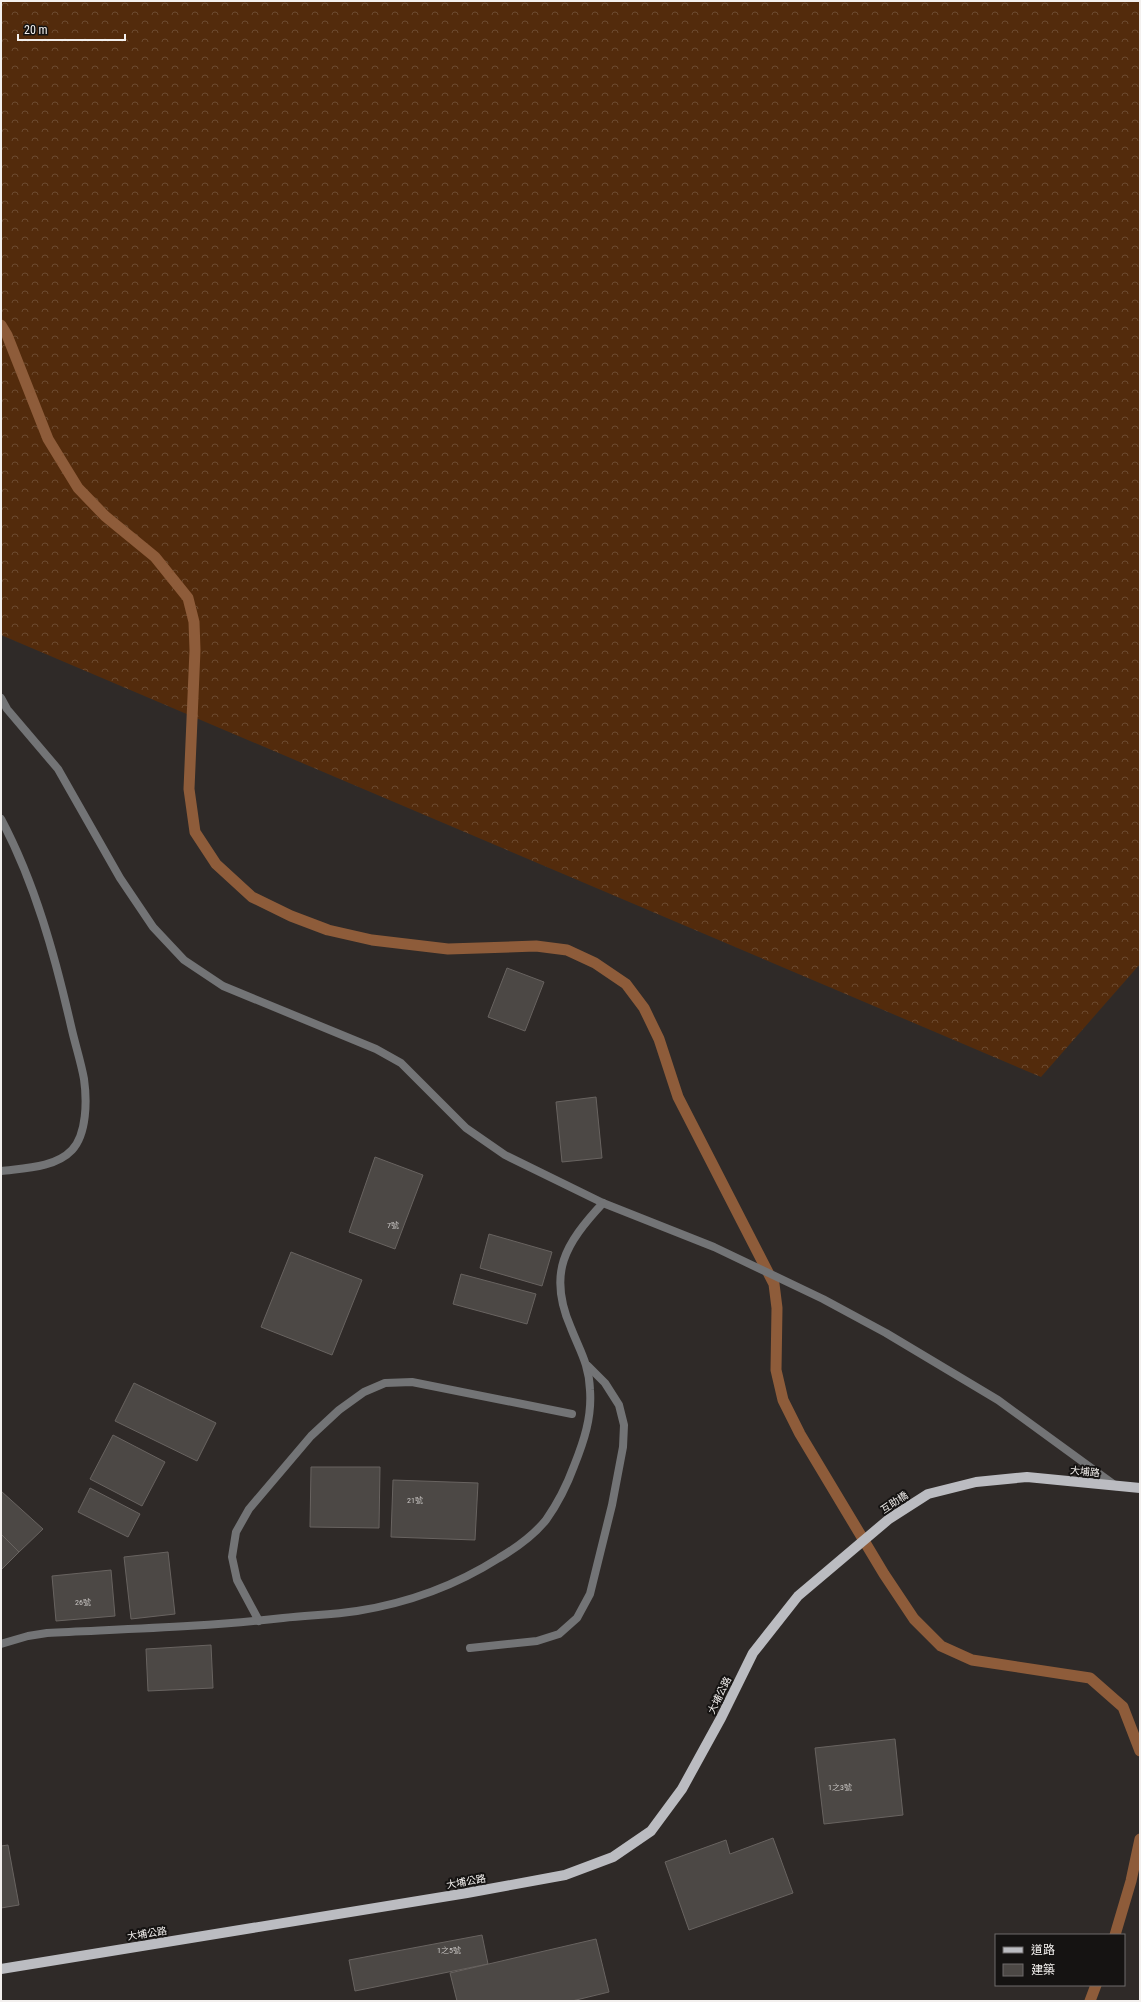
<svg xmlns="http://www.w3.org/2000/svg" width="1141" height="2002" font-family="'Roboto Condensed','Noto Sans TC',sans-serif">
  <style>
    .forest { fill: url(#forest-crowns) }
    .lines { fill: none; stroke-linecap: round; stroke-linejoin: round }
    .stream { stroke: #8e5c3a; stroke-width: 11 }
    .building { fill: #4c4845; stroke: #686360 }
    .lane { stroke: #737476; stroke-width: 8 }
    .primary { stroke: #bbbcc1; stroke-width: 10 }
    .labels { text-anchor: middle; stroke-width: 4; stroke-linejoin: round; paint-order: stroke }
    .number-label { font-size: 8px; fill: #c9c6c4 }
    .street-label { font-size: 10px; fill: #f3f0ee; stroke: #151312 }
  </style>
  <defs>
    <pattern id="forest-crowns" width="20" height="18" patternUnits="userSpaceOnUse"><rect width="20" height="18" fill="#532b0c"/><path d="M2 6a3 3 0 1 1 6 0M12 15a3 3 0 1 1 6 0" fill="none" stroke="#6c4a30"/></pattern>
  </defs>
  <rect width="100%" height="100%" fill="#2f2a28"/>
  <path class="forest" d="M 1,1 L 1140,1 L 1140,964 L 1041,1077 L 1,635 Z"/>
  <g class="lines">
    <g class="stream">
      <path d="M 1,325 L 7,335 L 48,439 L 78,488 L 105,516 L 155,557 L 188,598 L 194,622 L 195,650 L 189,789 L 195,832 L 216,864 L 252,897 L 291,916 L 328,930 L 372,940 L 448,949 L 536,946 L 567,950 L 595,963 L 626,984 L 644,1008 L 659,1039 L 678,1097 L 774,1284 L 777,1308 L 776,1370 L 783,1400 L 800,1434 L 884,1574 L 914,1619 L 941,1646 L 972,1660 L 1090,1678 L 1123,1707 L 1140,1751"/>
      <path d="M 1115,1935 L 1131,1881 L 1140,1839"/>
      <path d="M 1090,2001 L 1096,1985"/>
    </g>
  </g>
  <g class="building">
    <path d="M 507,968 L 544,982 L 525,1031 L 488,1017 Z"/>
    <path d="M 596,1097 L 602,1158 L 562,1162 L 556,1102 Z"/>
    <path d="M 375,1157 L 423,1175 L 395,1249 L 349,1232 Z"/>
    <path d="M 489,1234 L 552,1252 L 542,1286 L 480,1268 Z"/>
    <path d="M 291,1252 L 362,1280 L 332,1355 L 261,1327 Z"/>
    <path d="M 461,1274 L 536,1294 L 527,1324 L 453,1304 Z"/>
    <path d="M 134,1383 L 216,1423 L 197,1461 L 115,1421 Z"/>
    <path d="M 113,1435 L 165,1462 L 142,1506 L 90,1479 Z"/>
    <path d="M 311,1467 L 380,1467 L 379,1528 L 310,1527 Z"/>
    <path d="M 393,1480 L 478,1483 L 475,1540 L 391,1537 Z"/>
    <path d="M 90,1488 L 140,1514 L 128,1537 L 78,1512 Z"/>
    <path d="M 1,1491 L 43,1529 L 19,1552 L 1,1534 Z"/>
    <path d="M 1,1534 L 19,1552 L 1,1570 Z"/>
    <path d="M 168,1552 L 175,1614 L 131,1619 L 124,1557 Z"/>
    <path d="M 111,1570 L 115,1616 L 56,1621 L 52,1576 Z"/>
    <path d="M 211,1645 L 213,1688 L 148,1691 L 146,1649 Z"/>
    <path d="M 895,1739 L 903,1815 L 824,1824 L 815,1748 Z"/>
    <path d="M 773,1838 L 793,1893 L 689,1930 L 665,1862 L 726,1840 L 730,1854 Z"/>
    <path d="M 8,1845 L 19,1905 L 1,1908 L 1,1846 Z"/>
    <path d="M 482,1935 L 488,1964 L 355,1991 L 349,1960 Z"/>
    <path d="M 596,1939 L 609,1992 L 572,2001 L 457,2001 L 450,1973 Z"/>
  </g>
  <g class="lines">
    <g class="lane">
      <path d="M 1,698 L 7,709 L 58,769 L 120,878 L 153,927 L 184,960 L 223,986 L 376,1049 L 401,1063 L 466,1128 L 505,1155 L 603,1203 L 714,1247 L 823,1299 L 886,1333 L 998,1400 L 1116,1486"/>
      <path d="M 1,819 C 35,883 55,956 71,1026 C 75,1044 81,1062 84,1079 C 87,1100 87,1134 72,1150 C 55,1168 24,1168 1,1171"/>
      <path d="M 259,1621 L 237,1580 L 232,1557 L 236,1532 L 249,1509 L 311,1436 L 339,1410 L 364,1392 L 385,1383 L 412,1382 L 572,1414"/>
      <path d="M 1,1644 L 28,1636 L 47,1633 C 126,1629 205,1627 283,1618 C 307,1615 332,1615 357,1611 C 408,1603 455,1586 499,1558 C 516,1548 533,1536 546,1520 C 558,1503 567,1485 574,1466 C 584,1441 592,1417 590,1390 C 589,1364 580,1351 571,1328 C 547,1273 565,1244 603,1203"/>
      <path d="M 470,1648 L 537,1641 L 559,1634 L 577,1618 L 590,1594 L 612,1505 L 623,1447 L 624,1425 L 619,1405 L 605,1383 L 588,1366"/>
    </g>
    <path class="primary" d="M 1,1969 L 467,1893 L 565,1875 L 613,1857 L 651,1831 L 682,1789 L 721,1718 L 753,1653 L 798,1596 L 889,1519 L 928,1494 L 976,1482 L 1027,1477 L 1140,1488"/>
  </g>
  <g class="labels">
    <g class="number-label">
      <text x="393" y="1228">7號</text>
      <text x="415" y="1503">21號</text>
      <text x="83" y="1605">26號</text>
      <text x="840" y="1790">1之3號</text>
      <text x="449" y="1953">1之5號</text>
    </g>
    <g class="street-label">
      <text transform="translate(1085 1471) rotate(6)" y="4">大埔路</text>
      <text transform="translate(894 1502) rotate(-34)" y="4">互助橋</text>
      <text transform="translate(719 1695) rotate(-64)" y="4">大埔公路</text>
      <text transform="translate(466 1881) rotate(-10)" y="4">大埔公路</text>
      <text transform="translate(147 1933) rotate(-9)" y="4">大埔公路</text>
    </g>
  </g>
  <rect width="1141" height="2002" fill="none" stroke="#f3f0ee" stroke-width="4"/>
  <rect x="995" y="1934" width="130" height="52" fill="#151312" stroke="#6e6b6a"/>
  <rect x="1003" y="1947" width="20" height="6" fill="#bbbcc1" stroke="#6e6b6a"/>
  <text x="1031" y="1954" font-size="12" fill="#f3f0ee">道路</text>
  <rect x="1003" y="1964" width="20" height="12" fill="#4c4845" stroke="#6e6b6a"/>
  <text x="1031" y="1974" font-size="12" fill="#f3f0ee">建築</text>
  <path d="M18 34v6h107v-6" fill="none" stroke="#f3f0ee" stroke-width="2"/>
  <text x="24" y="34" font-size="12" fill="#f3f0ee" stroke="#151312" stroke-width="3" paint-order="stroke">20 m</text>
</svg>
